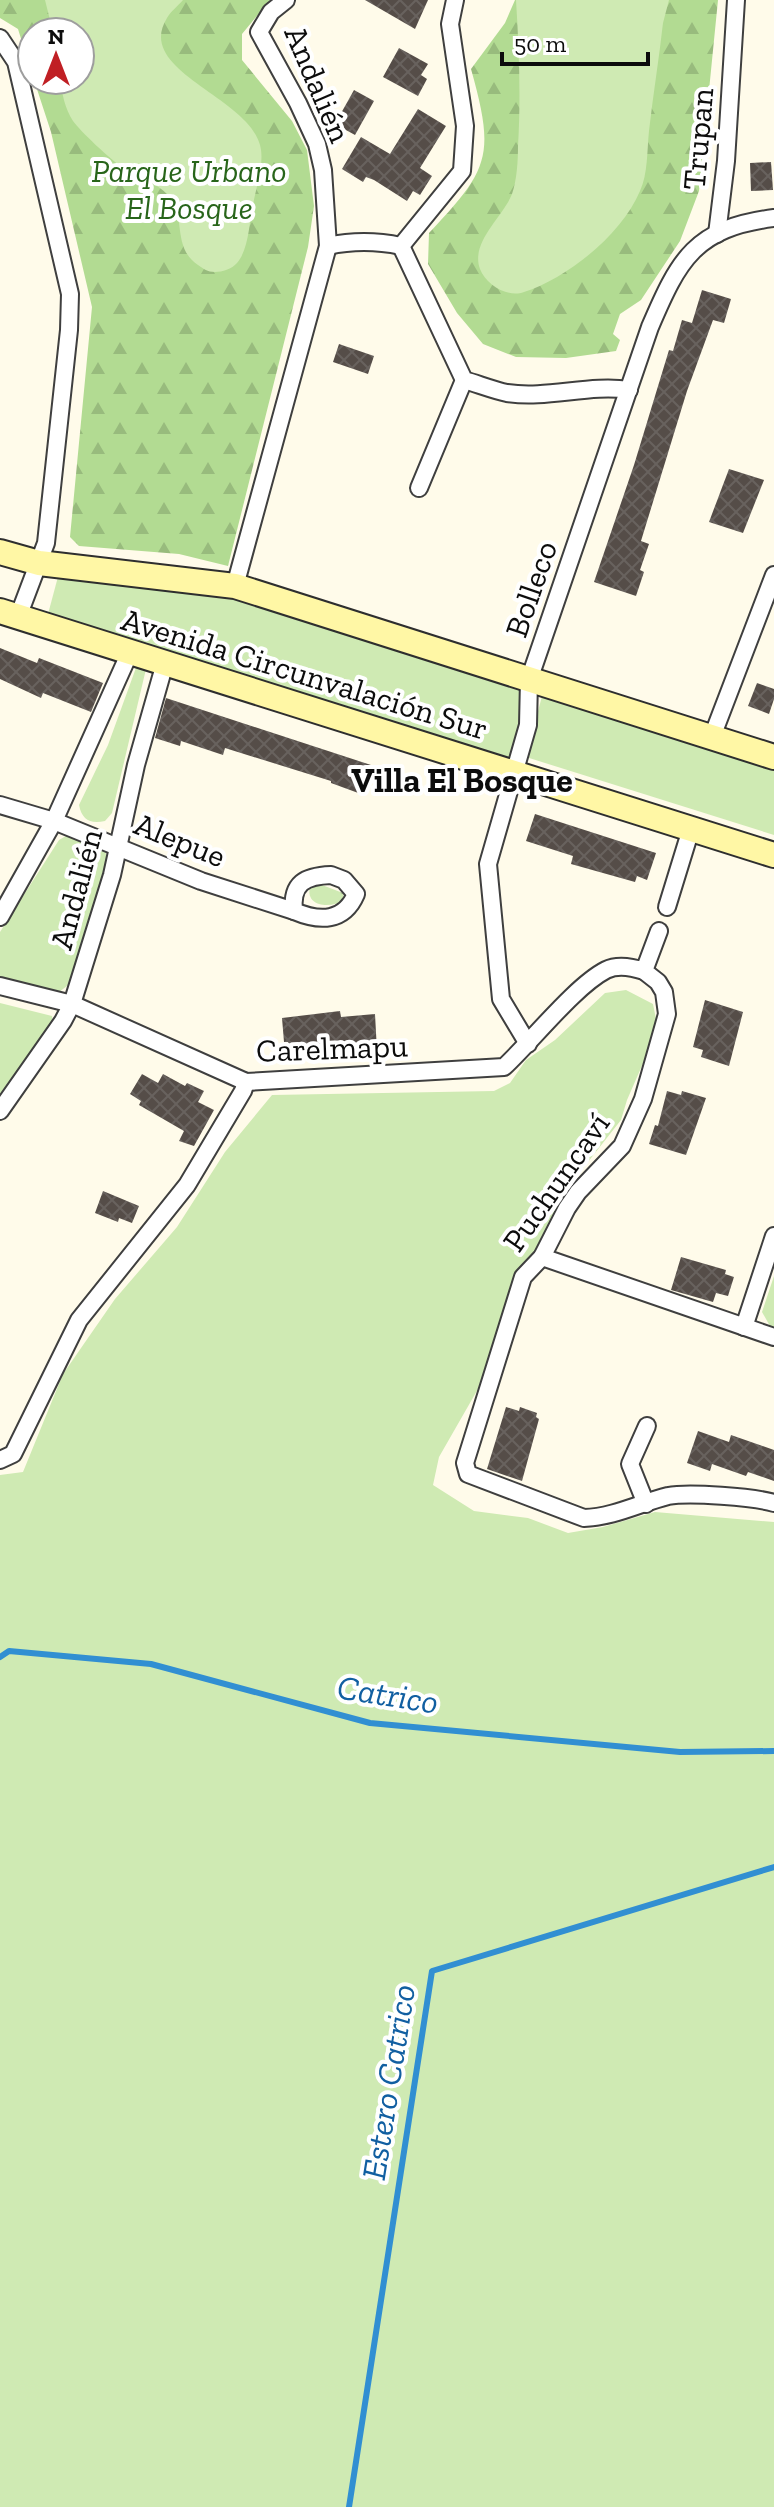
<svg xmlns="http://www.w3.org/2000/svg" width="774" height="2507" font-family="'Zilla Slab',serif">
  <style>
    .grass { fill: url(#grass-tufts) }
    .forest { fill: url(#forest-firs) }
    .park { fill: #cfeab3 }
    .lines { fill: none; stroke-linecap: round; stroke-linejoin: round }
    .stream { stroke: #318fd2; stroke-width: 6 }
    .building { fill: url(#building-cross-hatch) }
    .street-casing { stroke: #3f3f3f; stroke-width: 20 }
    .secondary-casing { stroke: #2e2e2e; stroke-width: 28 }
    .street { stroke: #fff; stroke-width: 16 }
    .secondary { stroke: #fff7a5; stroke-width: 24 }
    .labels { text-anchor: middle; stroke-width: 8; stroke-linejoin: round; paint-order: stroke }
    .street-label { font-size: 32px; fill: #0c0c0c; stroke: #fff }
    .park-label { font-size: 32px; font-style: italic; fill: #28651a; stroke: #fff }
    .neighbourhood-label { font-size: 34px; font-weight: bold; fill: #0c0c0c; stroke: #fff }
    .water-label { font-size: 34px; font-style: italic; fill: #115fa1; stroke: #fff }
  </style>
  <defs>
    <pattern id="grass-tufts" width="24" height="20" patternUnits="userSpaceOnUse" patternTransform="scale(2)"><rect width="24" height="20" fill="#cfeab3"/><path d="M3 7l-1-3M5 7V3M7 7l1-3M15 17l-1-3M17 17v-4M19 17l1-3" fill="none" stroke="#b1c899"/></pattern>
    <pattern id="forest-firs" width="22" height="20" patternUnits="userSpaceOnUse" patternTransform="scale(2)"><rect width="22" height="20" fill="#b2db92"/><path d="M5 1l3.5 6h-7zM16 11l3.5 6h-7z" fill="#98bb7d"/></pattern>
    <pattern id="building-cross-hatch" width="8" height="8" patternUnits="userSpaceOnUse" patternTransform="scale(2)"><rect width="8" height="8" fill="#554d48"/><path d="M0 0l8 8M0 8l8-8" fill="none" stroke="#68625e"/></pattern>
  </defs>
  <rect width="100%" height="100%" fill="#fffbea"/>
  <path class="grass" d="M 322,885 L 343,893 L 344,900 C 331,909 305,907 310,887 Z"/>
  <g class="forest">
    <path d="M 0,0 L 270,0 L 242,34 L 242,60 L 292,121 L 307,150 L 314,206 L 308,247 L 228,566 L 179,554 L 79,546 L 70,537 L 92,307 L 51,132 L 34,80 L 80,80 L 80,32 L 32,32 L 32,74 L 18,29 L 0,18 Z"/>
    <path d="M 515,0 L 718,0 L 699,191 L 680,241 L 641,300 L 620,314 L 613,334 L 620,340 L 616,351 L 566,358 L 516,357 L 483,344 L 457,313 L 428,264 L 429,233 C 490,169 495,155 471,69 L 505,23 Z"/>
  </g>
  <g class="park">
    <path d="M 45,0 L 183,0 C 178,6 171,11 167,18 C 134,71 247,96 260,145 C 265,163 256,187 253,205 C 249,223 249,249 237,263 C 232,269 222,272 215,272 C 207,272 204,269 198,265 C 171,247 187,214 168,195 C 156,182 137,177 122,167 C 111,160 80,131 73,121 C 65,109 62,93 60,80 L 80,80 L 80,32 L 53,32 Z"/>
    <path d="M 516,0 L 669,0 L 663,23 C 659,59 653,95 649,131 C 647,150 648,174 640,191 C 622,234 568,278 524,292 C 508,298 486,285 480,269 C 470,242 503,217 512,194 C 517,180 518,160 518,146 C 521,97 519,48 516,0 Z"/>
    <path d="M 59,573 L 229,597 L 525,690 L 523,723 L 511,758 L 48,614 Z"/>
    <path d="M 137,665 L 146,669 L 112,813 L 105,821 C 90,824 82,820 79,805 L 108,745 Z"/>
    <path d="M 542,696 L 774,769 L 774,835 L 526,757 Z"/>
    <path d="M 66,836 L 105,848 L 108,869 L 71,983 L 59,992 L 0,980 L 0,932 L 59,840 Z"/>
    <path d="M 626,990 L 653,1004 L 658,1029 L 627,1100 L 621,1120 L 562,1195 L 567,1210 L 536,1262 L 490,1368 L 439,1457 L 433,1485 L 474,1511 L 528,1518 L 568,1533 L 603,1527 L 655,1512 L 774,1522 L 774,2507 L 0,2507 L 0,1475 L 23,1472 L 63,1374 L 115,1299 L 177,1227 L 225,1152 L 272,1095 L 494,1091 L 510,1083 L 526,1060 L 555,1040 L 605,993 Z"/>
    <path d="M 0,1003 L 52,1016 L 53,1022 L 0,1095 Z"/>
    <path d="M 774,1276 L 774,1328 L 770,1326 L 762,1312 Z"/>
  </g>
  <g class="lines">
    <g class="stream">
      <path d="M 0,1657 L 9,1651 L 151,1664 L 370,1723 L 680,1752 L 774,1751"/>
      <path d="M 349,2507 L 432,1971 L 774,1867"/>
    </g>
  </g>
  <g class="building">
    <path d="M 365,0 L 428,0 L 415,29 Z"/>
    <path d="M 399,48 L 428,64 L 421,75 L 427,79 L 418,96 L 383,77 Z"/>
    <path d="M 354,90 L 374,101 L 355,135 L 335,124 Z"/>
    <path d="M 418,109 L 446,126 L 420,168 L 432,176 L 420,195 L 413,191 L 407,201 L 374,180 L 366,177 L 363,182 L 342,169 L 361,137 L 390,154 Z"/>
    <path d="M 771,162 L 773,190 L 751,191 L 750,163 Z"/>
    <path d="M 702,290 L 731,299 L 724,323 L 713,320 L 687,391 L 641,541 L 649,544 L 640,570 L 644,572 L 636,596 L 594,582 L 634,465 L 669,350 L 673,351 L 682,320 L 692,323 Z"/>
    <path d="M 339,344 L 374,356 L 368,374 L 333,362 Z"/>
    <path d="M 729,469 L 764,480 L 743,533 L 709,522 Z"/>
    <path d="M 0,648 L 37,663 L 39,658 L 103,683 L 91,712 L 43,693 L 41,698 L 0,679 Z"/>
    <path d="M 757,683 L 774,689 L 774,699 L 769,714 L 748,706 Z"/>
    <path d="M 166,698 L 371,765 L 361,794 L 331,783 L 331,781 L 225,748 L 223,755 L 181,741 L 180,746 L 155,738 Z"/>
    <path d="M 535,814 L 656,853 L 647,880 L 637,876 L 635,882 L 571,864 L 573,856 L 526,841 Z"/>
    <path d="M 705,1000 L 743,1012 L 729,1066 L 701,1057 L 703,1050 L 693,1047 Z"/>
    <path d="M 340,1011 L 341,1017 L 375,1014 L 377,1051 L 313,1056 L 313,1053 L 289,1055 L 288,1042 L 284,1042 L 282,1018 Z"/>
    <path d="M 142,1074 L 158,1083 L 163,1074 L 185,1086 L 187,1083 L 204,1091 L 198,1102 L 214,1110 L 194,1146 L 179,1141 L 184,1131 L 139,1105 L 141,1101 L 130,1094 Z"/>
    <path d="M 667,1091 L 681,1095 L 682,1091 L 706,1098 L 686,1155 L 649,1144 L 655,1125 L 658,1126 Z"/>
    <path d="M 103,1191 L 139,1206 L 132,1223 L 119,1218 L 118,1222 L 95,1213 Z"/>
    <path d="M 681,1257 L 726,1270 L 725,1274 L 734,1277 L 728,1296 L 716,1293 L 713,1302 L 671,1290 Z"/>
    <path d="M 506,1407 L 519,1411 L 520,1407 L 537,1413 L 536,1417 L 539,1419 L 522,1481 L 487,1469 Z"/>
    <path d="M 698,1431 L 729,1442 L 731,1435 L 774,1450 L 774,1481 L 748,1472 L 746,1476 L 712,1464 L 710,1471 L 687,1463 Z"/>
  </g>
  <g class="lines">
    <defs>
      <g id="street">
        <path d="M 0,38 L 16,62 L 70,294 L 69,330 L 46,543 L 18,617"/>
        <path d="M 717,234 L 726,161 L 736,0"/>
        <path d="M 328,246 C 351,241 377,241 401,246"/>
        <path d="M 401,246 L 464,380 C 478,384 493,390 507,393 C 548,399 589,384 629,390"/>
        <path d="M 401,246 L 462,171 L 465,126 L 450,24 L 455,0"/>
        <path d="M 419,488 L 464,380"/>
        <path d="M 235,586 L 328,246 L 323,170 L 317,144 L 298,103 L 259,32 L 271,12 L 286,0"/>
        <path d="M 712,737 L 774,575"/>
        <path d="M 0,805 L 54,821 L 201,881 L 294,911"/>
        <path d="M 331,875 L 344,880 L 356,894 C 344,922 320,922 294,911 C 291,883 305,876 331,875 Z"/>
        <path d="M 667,907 L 691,829"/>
        <path d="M 0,917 L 54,821 L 130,652"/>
        <path d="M 659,931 L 644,971 L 658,982 L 664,992 L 667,1014 L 643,1099 L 622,1146 L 578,1192 L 567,1208 L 542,1257 L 523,1277 L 465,1463 L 468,1474 L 584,1518 C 614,1517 640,1503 668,1496 C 689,1492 754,1497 774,1503"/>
        <path d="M 0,986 L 72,1004 L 246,1082 L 504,1067 C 532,1041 575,986 606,970 C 618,964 632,967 644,971"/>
        <path d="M 528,1044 L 501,999 L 488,864 L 528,725 L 529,680 L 650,327 C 679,259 695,228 774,218"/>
        <path d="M 0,1111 L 63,1021 L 72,1004 L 112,875 L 136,765 L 165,663"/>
        <path d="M 542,1257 L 774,1337"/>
        <path d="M 744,1327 L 774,1236"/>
        <path d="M 0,1460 L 13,1454 L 79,1320 L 187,1185 L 243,1091 L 246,1082"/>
        <path d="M 646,1504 L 630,1464 L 647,1426"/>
      </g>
      <g id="secondary">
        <path d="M 0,552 L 39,563 L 235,586 L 774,757"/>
        <path d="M 0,611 L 774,855"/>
      </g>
    </defs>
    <use href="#street" class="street-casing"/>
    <use href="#secondary" class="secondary-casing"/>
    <use href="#street" class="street"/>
    <use href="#secondary" class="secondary"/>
  </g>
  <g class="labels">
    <g class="street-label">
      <text transform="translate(318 84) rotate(67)" y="11">Andalién</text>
      <text transform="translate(698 139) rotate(-85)" y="11">Trupan</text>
      <text transform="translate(531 589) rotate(-71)" y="11">Bolleco</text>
      <text transform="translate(305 674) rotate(17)" y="11">Avenida Circunvalación Sur</text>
      <text transform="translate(180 840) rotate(22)" y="11">Alepue</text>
      <text transform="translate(76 889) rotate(-75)" y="11">Andalién</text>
      <text transform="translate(332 1048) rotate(-2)" y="11">Carelmapu</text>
      <text transform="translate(556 1182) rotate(-55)" y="11">Puchuncaví</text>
    </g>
    <g class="park-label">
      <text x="189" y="182">Parque Urbano<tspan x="189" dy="37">El Bosque</tspan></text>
    </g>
    <g class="neighbourhood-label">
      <text x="462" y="792">Villa El Bosque</text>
    </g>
    <g class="water-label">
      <text transform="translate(388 1694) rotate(9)" y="12">Catrico</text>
      <text transform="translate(388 2082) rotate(-81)" y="12">Estero Catrico</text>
    </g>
  </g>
  <g transform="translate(56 56)"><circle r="38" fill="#ffffff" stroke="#9e9e9e" stroke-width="2"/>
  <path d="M0-6L14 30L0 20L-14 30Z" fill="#c01f24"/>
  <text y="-12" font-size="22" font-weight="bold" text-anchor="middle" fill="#0c0c0c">N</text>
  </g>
  <path d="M502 52v12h146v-12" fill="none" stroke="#0c0c0c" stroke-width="4"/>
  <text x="514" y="52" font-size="24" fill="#0c0c0c" stroke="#ffffff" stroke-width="6" paint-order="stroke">50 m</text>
</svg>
